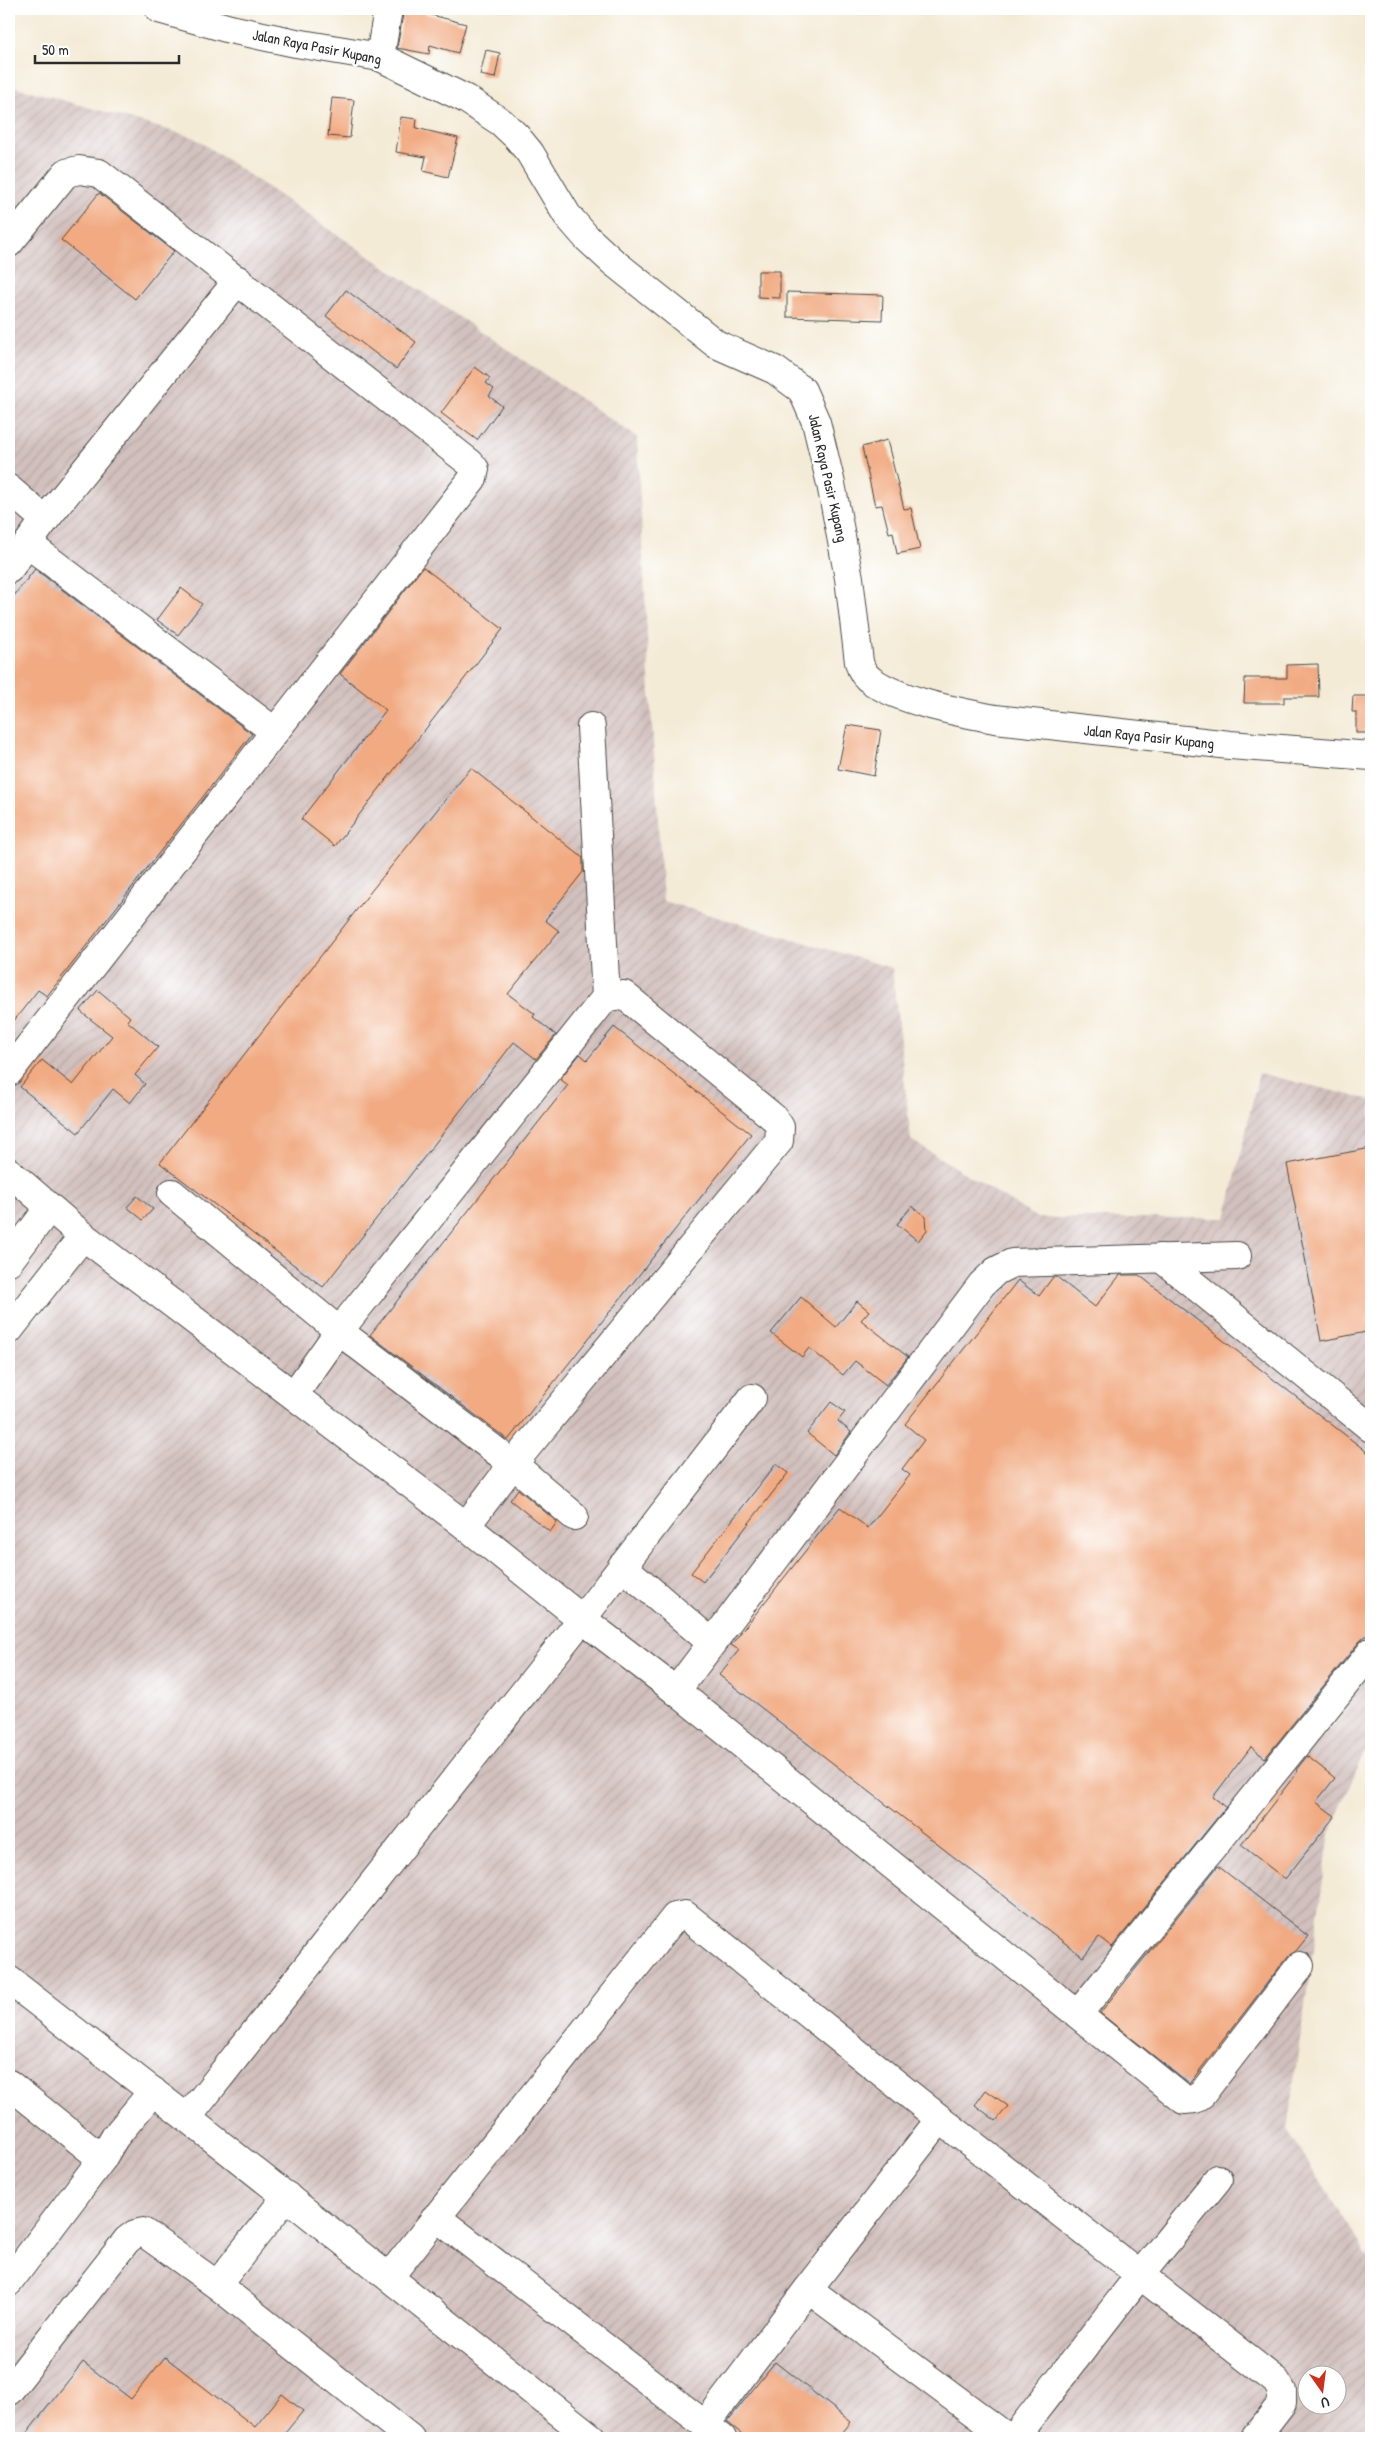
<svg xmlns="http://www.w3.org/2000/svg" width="1380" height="2447" font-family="'Patrick Hand',sans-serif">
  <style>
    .industrial { fill: url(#industrial-furrows); fill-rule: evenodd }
    .building { fill: #f1aa82 }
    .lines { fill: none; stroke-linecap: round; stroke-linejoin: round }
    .minor-casing { stroke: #494845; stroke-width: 30 }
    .minor { stroke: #fff; stroke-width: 28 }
    .labels { text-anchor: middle; stroke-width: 5; stroke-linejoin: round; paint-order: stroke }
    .street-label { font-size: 15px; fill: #2b2b2b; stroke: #fff }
  </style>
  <defs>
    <pattern id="industrial-furrows" width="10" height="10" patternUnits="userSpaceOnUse" patternTransform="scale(1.25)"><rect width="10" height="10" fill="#d1c0bd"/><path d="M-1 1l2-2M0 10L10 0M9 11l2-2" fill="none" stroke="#b4a5a3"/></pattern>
  </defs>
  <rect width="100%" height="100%" fill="#fff"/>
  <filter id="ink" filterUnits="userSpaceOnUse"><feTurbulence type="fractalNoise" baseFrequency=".02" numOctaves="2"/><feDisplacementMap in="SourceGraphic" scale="10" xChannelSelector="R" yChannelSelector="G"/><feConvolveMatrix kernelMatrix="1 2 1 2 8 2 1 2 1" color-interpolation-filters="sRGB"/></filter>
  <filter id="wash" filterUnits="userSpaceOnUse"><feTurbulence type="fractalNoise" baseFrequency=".0096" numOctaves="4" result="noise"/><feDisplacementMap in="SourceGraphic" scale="20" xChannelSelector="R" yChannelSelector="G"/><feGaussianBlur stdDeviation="1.12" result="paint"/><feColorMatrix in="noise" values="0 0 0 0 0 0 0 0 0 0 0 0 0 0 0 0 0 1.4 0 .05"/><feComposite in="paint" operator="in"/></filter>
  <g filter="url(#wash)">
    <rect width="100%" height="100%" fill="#f4ebd7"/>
    <path class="industrial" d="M 9,85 L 193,137 L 637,437 L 649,675 L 663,901 L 892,968 L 911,1140 L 1037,1218 L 1226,1218 L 1259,1073 L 1371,1100 L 1371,1736 L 1330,1832 L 1287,2129 L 1371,2261 L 1371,2438 L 9,2438 ZM 1308,2374 L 1338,2374 L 1338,2404 L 1308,2404 Z"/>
    <g id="blocks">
      <g class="building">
        <path d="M 404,9 L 424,9 L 424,13 L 466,24 L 458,53 L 430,45 L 429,54 L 397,48 Z"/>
        <path d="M 486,50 L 500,53 L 495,78 L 480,75 Z"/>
        <path d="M 332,98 L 354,100 L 350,138 L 328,136 Z"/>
        <path d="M 401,117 L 417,119 L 416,128 L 458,138 L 448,177 L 423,171 L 426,157 L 396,152 Z"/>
        <path d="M 99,193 L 174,251 L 135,299 L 61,240 Z"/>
        <path d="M 758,271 L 780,271 L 780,298 L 758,297 Z"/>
        <path d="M 346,290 L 416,342 L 396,369 L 326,316 Z"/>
        <path d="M 787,292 L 883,295 L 882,320 L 787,317 Z"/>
        <path d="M 475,367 L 490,378 L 486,383 L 494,389 L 489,396 L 502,406 L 477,440 L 441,413 Z"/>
        <path d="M 887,440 L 904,509 L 911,508 L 920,549 L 897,554 L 893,532 L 889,533 L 882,505 L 875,506 L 862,447 Z"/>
        <path d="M 423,567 L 503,629 L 335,846 L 301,819 L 386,710 L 340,674 Z"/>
        <path d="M 35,569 L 252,734 L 47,996 L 38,990 L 9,1027 L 9,602 Z"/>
        <path d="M 181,588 L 202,604 L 178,635 L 157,620 Z"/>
        <path d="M 1318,664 L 1319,697 L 1284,697 L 1284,703 L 1244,703 L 1245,678 L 1287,678 L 1287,665 Z"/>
        <path d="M 1353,696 L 1371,696 L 1371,733 L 1356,733 L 1356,712 L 1352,712 Z"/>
        <path d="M 847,725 L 881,730 L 874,776 L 838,769 Z"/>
        <path d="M 471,768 L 583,858 L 583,872 L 545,920 L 559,931 L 508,994 L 535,1014 L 533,1017 L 556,1035 L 536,1059 L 514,1042 L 323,1287 L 160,1163 L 372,890 Z"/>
        <path d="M 98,990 L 130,1017 L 127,1021 L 158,1047 L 135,1075 L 145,1084 L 130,1103 L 113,1089 L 78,1133 L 20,1087 L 42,1060 L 73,1085 L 112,1036 L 80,1011 Z"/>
        <path d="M 614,1027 L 751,1134 L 508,1440 L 370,1335 L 568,1085 L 560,1079 L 580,1054 L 587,1060 Z"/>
        <path d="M 1371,1148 L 1371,1331 L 1321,1341 L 1287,1164 Z"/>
        <path d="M 137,1196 L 153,1209 L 143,1220 L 127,1207 Z"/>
        <path d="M 912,1206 L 926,1217 L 927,1230 L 918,1241 L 897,1224 Z"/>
        <path d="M 1120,1275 L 1139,1275 L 1371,1455 L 1371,1631 L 1359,1642 L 1265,1758 L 1251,1747 L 1213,1797 L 1226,1807 L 1112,1947 L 1099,1937 L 1083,1957 L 719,1675 L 739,1650 L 731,1645 L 840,1507 L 868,1528 L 910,1475 L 902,1469 L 924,1440 L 905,1424 L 1018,1280 L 1039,1296 L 1053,1277 L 1057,1277 L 1095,1307 Z"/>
        <path d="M 801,1297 L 836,1327 L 857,1301 L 869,1311 L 861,1320 L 908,1357 L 886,1385 L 855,1361 L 843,1375 L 809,1348 L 802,1357 L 771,1333 Z"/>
        <path d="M 831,1402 L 845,1412 L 838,1421 L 851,1432 L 834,1455 L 807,1433 Z"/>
        <path d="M 776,1464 L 788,1473 L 703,1582 L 691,1573 Z"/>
        <path d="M 518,1489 L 557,1522 L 550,1532 L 510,1500 Z"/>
        <path d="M 1307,1756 L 1335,1778 L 1316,1802 L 1335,1816 L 1285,1879 L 1241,1845 L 1298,1771 L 1296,1770 Z"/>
        <path d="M 1218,1866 L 1308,1936 L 1296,1951 L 1288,1956 L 1189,2084 L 1100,2013 Z"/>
        <path d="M 986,2090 L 1008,2106 L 996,2121 L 975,2105 Z"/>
        <path d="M 165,2357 L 255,2427 L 282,2394 L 303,2411 L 281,2438 L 23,2438 L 83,2362 L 131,2399 Z"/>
        <path d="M 775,2362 L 851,2422 L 838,2438 L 747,2438 L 727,2422 Z"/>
      </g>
    </g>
  </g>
  <g filter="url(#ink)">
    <use href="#blocks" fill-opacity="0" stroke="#494845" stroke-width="1"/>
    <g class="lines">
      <defs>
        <g id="minor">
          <path d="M 159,9 L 230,29 L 296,43 L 380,57 L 466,99 L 501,122 L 517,137 L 530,153 L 567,215 L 587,238 L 612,261 L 716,344 L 775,370 L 802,390 L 816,422 L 831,484 L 849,578 L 859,662 C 861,670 864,676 872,681 C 902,702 960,712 995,719 L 1230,745 L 1371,756"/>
          <path d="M 380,57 L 388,9"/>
          <path d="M 9,243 L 66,173 L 79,170 L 99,173 L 470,463 L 475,469 L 473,478 L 9,1072"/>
          <path d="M 9,489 L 45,520"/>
          <path d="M 28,544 L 274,731"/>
          <path d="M 9,569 L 45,520 L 238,280"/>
          <path d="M 9,1172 L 83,1236 L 466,1526 L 582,1619 L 676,1691 L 1184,2100 L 1195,2099 L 1202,2094 L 1300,1966"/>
          <path d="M 172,1193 L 339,1331 L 513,1464 L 574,1516"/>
          <path d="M 1161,1258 L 1371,1428"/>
          <path d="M 9,1261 L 49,1208"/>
          <path d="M 9,1330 L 83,1236"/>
          <path d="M 294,1395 L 339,1331 L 606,997 L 591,727"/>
          <path d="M 466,1526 L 513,1464 L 779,1141 L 780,1127 L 774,1118 L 624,995 L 606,997"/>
          <path d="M 622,1566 L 712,1643"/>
          <path d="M 676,1691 L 982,1284 L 996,1271 L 1012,1263 L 1237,1256"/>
          <path d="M 9,1980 L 187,2118 L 592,2438"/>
          <path d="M 1078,2014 L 1371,1652"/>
          <path d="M 9,2084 L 102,2159"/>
          <path d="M 187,2118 L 582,1619 L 752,1398"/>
          <path d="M 287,2196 L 217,2285 L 410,2438"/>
          <path d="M 436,2217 L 722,2438"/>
          <path d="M 389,2277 L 675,1917 L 685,1915 L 940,2119 L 1276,2381 L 1282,2391 L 1282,2403 L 1255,2438"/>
          <path d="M 9,2282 L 102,2159 L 115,2137 L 153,2091"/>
          <path d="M 808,2289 L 1008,2438"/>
          <path d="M 9,2391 L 127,2240 L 135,2234 L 143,2232 L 217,2285"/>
          <path d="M 705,2425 L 808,2289 L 940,2119"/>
          <path d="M 1014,2438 L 1139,2276 L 1218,2179"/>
        </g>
      </defs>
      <use href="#minor" class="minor-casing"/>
      <use href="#minor" class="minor"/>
    </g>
  </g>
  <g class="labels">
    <g class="street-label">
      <text transform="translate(317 47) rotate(11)" y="5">Jalan Raya Pasir Kupang</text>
      <text transform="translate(828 478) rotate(77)" y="5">Jalan Raya Pasir Kupang</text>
      <text transform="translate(1149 737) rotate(6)" y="5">Jalan Raya Pasir Kupang</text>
    </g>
  </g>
  <rect width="1380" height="2447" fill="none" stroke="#fff" stroke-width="30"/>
  <g transform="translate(1322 2390) rotate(166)"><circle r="24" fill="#ffffff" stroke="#aaaaaa"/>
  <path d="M0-4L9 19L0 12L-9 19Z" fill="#c8321e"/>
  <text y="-8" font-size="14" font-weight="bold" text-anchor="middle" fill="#2b2b2b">U</text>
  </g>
  <path d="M35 55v8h144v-8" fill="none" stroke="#2b2b2b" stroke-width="2.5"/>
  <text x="42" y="55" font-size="15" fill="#2b2b2b" stroke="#ffffff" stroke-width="4" paint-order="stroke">50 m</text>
</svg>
